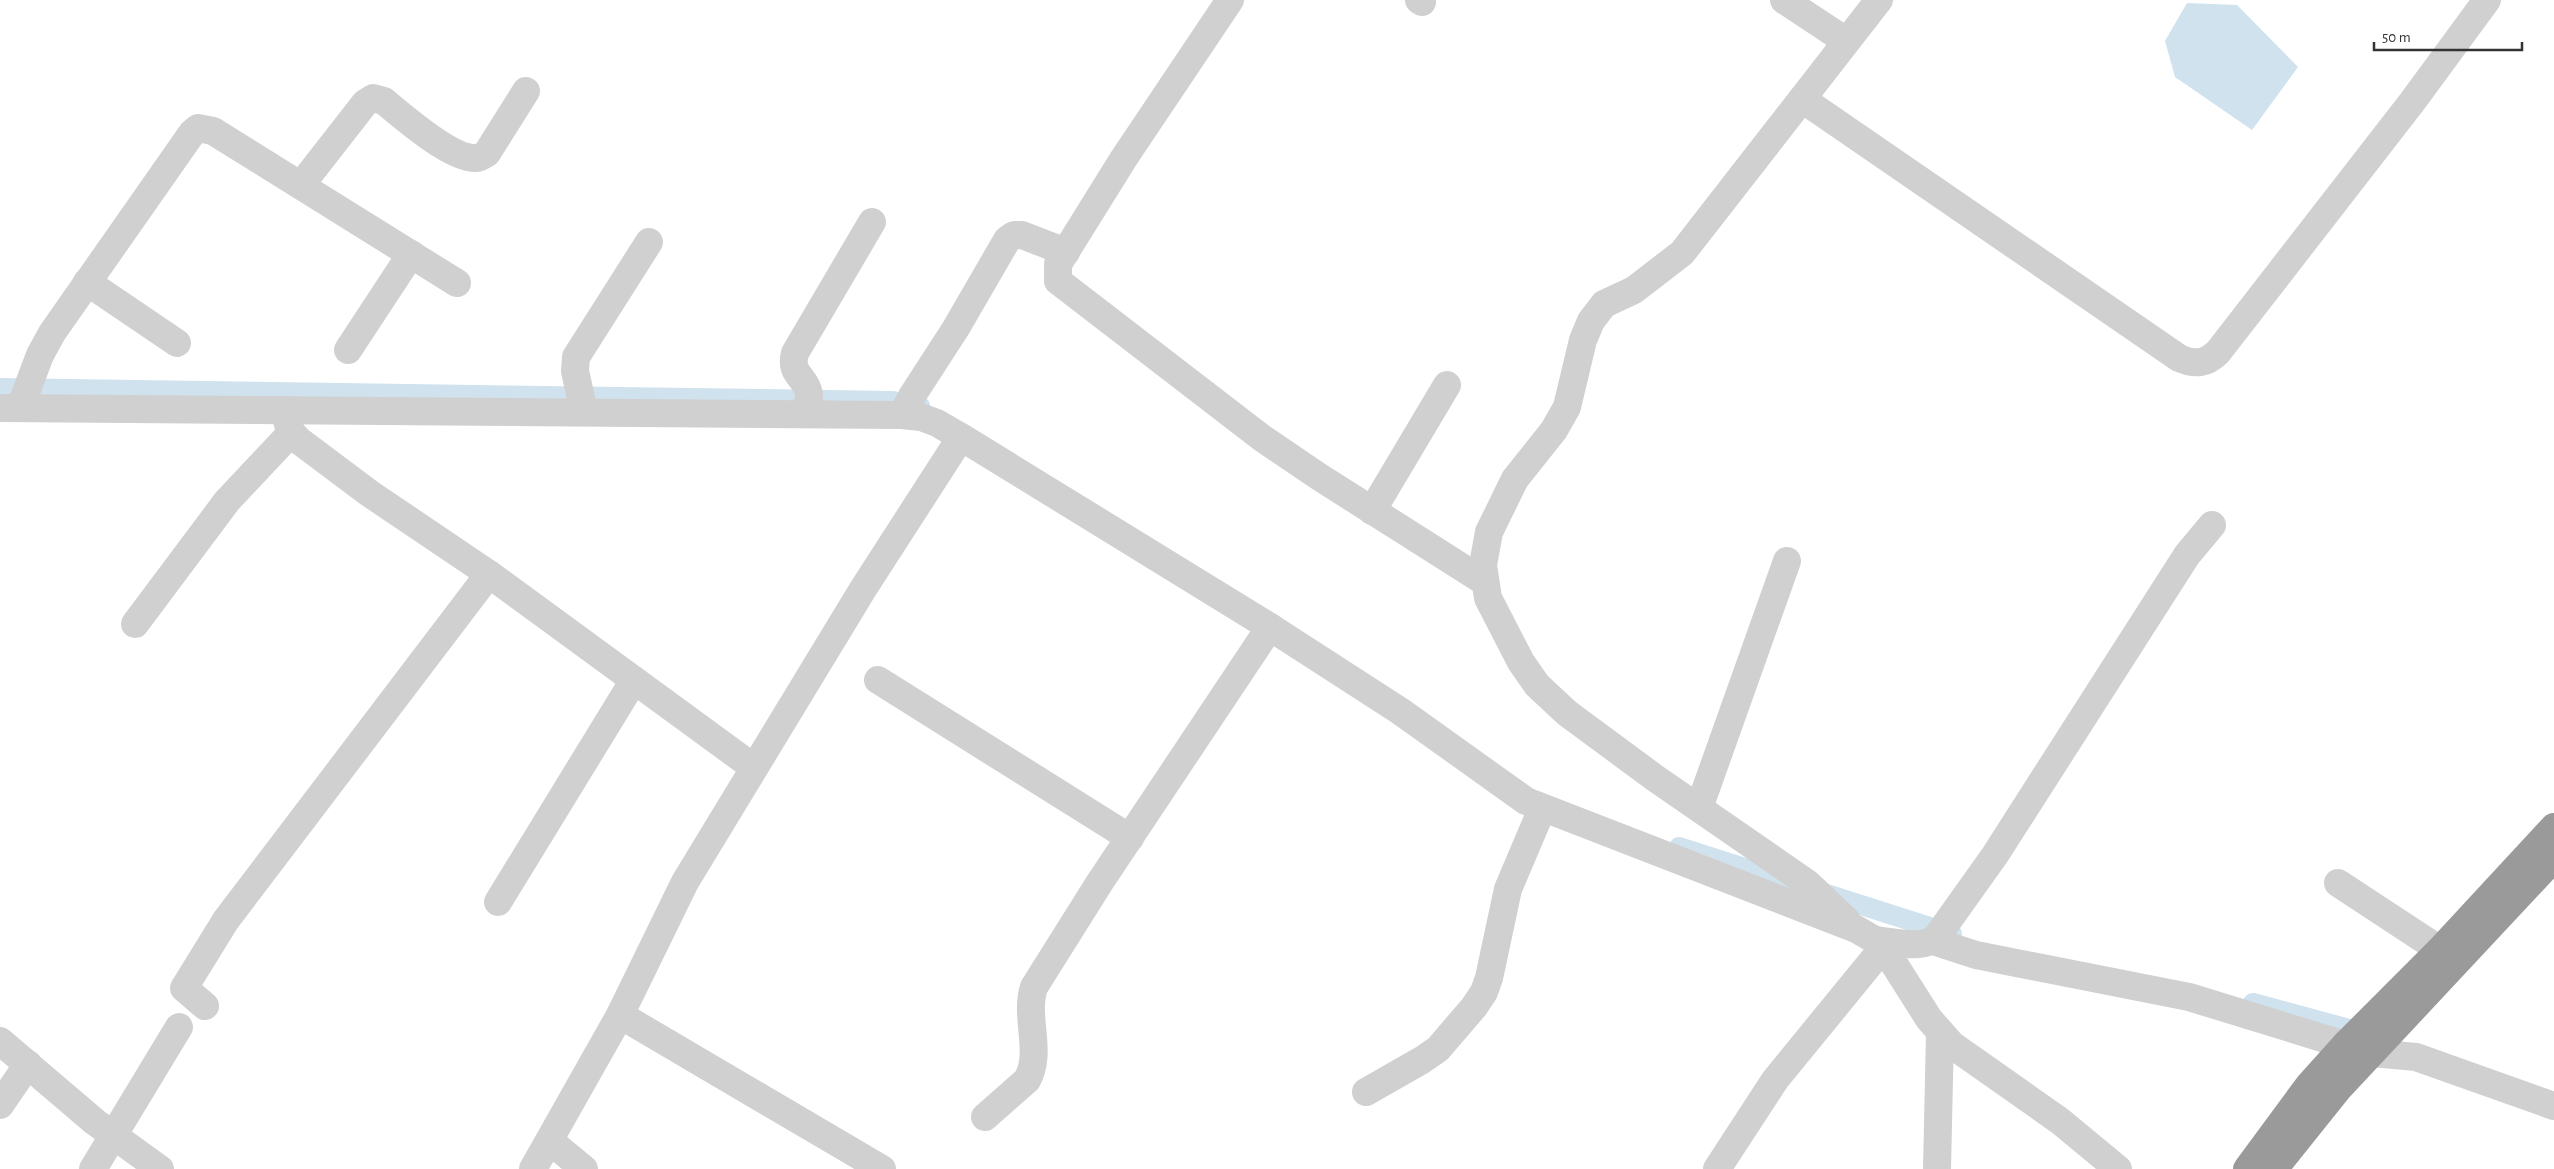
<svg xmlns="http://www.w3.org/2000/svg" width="2554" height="1169" font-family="'Alegreya Sans',sans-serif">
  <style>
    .water { fill: #cfe2ee }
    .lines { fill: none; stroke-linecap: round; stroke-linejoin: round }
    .canal { stroke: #cfe2ee; stroke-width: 20 }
    .minor { stroke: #d0d0d0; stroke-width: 28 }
    .highway { stroke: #9a9a9a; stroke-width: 28 }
  </style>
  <rect width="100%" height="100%" fill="#fff"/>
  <path class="water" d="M 2187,3 L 2237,5 L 2298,67 L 2252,130 L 2175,77 L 2165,41 Z"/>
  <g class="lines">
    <g class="canal">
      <path d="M 0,388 L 893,401 L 920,406"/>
      <path d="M 1679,847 L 1952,934"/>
      <path d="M 2253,1003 L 2353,1030"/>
    </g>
    <g class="minor">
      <path d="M 1230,0 L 1124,158 L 1058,264 L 1058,281 L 1262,438 L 1318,476 L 1485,582"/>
      <path d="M 1419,0 L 1422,2"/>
      <path d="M 1784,0 L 1846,41"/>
      <path d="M 1802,99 L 2179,358 C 2195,365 2206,364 2218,352 L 2412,102 L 2487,0"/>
      <path d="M 301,185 L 365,103 L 373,98 L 384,101 C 402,116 452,160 477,158 C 480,158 484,155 487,153 L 526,91"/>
      <path d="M 87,282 L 177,343"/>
      <path d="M 348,350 L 411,254"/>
      <path d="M 0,408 L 902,415 L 921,417 L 937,423 L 961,437 L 1270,627 L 1400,711 L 1526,801 L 1856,929 L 1875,940 L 1891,959 L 1929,1019 L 1952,1045 L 2060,1121 L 2118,1169"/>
      <path d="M 20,408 L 40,355 L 52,333 L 192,133 L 198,128 L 213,131 L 457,283"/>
      <path d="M 285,410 C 287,425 289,432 301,442 L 369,493 L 489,574 L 753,767"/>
      <path d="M 584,412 L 575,371 L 576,357 L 649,242"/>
      <path d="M 807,414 C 807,408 809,400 809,394 C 806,376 789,375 795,353 L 872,222"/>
      <path d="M 902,415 L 912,396 L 956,328 L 1007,240 L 1014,235 L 1022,235 L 1066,252"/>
      <path d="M 1372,511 L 1447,385"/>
      <path d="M 135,624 L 227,501 L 291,433"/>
      <path d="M 878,680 L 1130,838"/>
      <path d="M 1699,808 L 1787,561"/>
      <path d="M 2338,883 L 2440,950"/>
      <path d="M 498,902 L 634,680"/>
      <path d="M 1847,921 L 1807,883 L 1655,778 L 1567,713 L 1537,685 L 1521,662 L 1488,598 L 1483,565 L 1489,532 L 1515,479 L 1554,430 L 1567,407 L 1583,340 L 1591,321 L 1604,304 L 1634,290 L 1682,253 L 1879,0"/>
      <path d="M 1875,940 C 1894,942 1925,951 1938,935 L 1995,855 L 2187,555 L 2212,525"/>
      <path d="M 1933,941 L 1976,955 L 2189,997 L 2345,1045"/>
      <path d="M 205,1006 L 184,988 L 226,920 L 489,574"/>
      <path d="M 620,1015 L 882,1169"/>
      <path d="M 0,1041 L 95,1122 L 160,1169"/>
      <path d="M 2372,1053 L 2416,1057 L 2554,1106"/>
      <path d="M 1366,1092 L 1422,1060 L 1438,1049 L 1474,1007 L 1484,992 L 1489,978 L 1508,889 L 1542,809"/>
      <path d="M 0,1105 L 28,1064"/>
      <path d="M 985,1117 L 1027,1080 C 1043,1052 1024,1017 1034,987 L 1100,882 L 1270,627"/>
      <path d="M 550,1141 L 584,1169"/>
      <path d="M 93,1169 L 179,1027"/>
      <path d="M 533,1169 L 620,1015 L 685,882 L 863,589 L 961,437"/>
      <path d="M 1717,1169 L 1775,1080 L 1882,949"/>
      <path d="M 1937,1169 L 1940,1033"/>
    </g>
    <g class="highway">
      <path d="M 2247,1169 L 2309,1085 L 2345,1045 L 2440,950 L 2554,827"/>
      <path d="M 2274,1169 L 2338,1089 L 2554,858"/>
    </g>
  </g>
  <path d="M2374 42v8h148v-8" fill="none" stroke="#333333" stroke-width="2.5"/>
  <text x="2382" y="42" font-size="15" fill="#333333" stroke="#ffffff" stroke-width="4" paint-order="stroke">50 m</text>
</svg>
